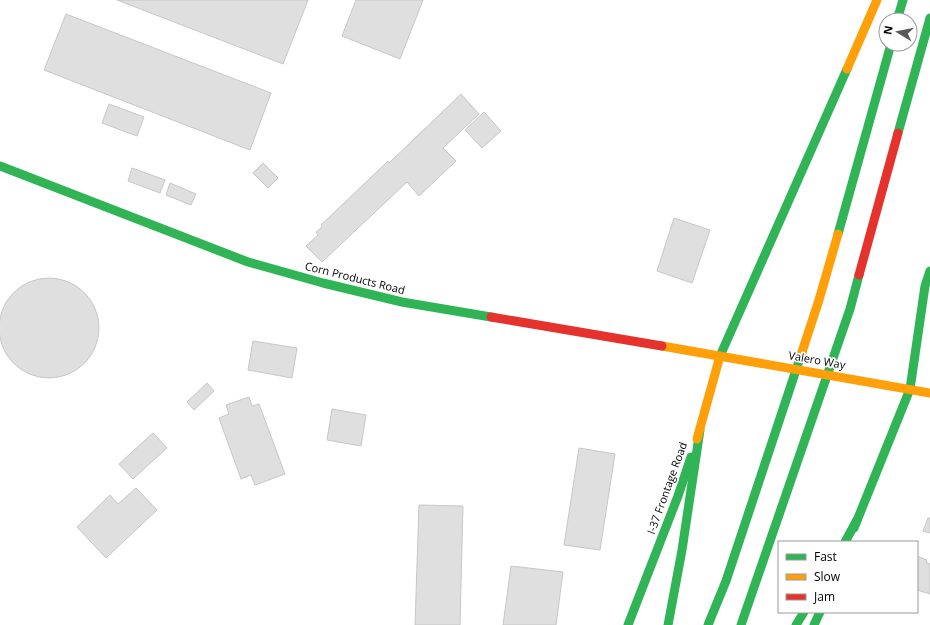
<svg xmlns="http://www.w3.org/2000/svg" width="930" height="625" font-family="'Open Sans',sans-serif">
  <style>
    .building { fill: #dfdfdf; stroke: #c7c7c7 }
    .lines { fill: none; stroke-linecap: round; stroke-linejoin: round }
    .fast { stroke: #30b455; stroke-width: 9 }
    .slow { stroke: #ff9f0a; stroke-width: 9 }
    .jam { stroke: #e5322d; stroke-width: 9 }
    .labels { text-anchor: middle; stroke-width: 3.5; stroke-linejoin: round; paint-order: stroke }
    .street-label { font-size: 11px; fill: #000; stroke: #fff }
  </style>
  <rect width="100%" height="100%" fill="#fff"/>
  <g class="building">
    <path d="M 117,0 L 308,0 L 283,64 Z"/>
    <path d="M 356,0 L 423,0 L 400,59 L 342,36 Z"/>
    <path d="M 66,14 L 271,93 L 250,150 L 44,70 Z"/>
    <path d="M 461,94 L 479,114 L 443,148 L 456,161 L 419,196 L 407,182 L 322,262 L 306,246 L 318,235 L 316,232 L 322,227 L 321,225 L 388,161 L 389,163 Z"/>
    <path d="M 109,104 L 144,117 L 137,136 L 102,123 Z"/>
    <path d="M 484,112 L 501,131 L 482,148 L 465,130 Z"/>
    <path d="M 263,163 L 278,178 L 268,188 L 253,173 Z"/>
    <path d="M 132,168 L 165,180 L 160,193 L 128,181 Z"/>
    <path d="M 170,183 L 196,194 L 191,205 L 166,195 Z"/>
    <path d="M 674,218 L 710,230 L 692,283 L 657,271 Z"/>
    <circle cx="49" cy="328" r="50"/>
    <path d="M 253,341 L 297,348 L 292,378 L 248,370 Z"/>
    <path d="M 207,383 L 214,391 L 194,410 L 187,402 Z"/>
    <path d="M 249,397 L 252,406 L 259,404 L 285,474 L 255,485 L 251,475 L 241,479 L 219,418 L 229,414 L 226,405 Z"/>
    <path d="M 332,409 L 366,415 L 361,446 L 327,440 Z"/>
    <path d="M 153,433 L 167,448 L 133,479 L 119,464 Z"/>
    <path d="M 579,448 L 615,454 L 600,550 L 564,545 Z"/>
    <path d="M 136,488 L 157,510 L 106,558 L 77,527 L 110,495 L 118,504 Z"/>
    <path d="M 419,505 L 463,506 L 460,625 L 415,625 Z"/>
    <path d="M 928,518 L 930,518 L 930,533 L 923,531 Z"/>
    <path d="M 917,556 L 927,560 L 926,562 L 930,564 L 930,594 L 917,590 Z"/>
    <path d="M 511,566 L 563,572 L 556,625 L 503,625 Z"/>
  </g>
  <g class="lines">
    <g class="fast">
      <path d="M 897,20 L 903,0"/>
      <path d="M 898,133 L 930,18"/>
      <path d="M 0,166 L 248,262 L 323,283 L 402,302 L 491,317"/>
      <path d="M 838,234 L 891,44"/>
      <path d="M 720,356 L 847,69"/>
      <path d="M 910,389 L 925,286 L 930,271"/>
      <path d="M 854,528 L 910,389"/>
      <path d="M 845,542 L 857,520"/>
      <path d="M 628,625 L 678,496 L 691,457"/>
      <path d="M 668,625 L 682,550 L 700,430"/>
      <path d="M 708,625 L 726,581 L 802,352"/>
      <path d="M 741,625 L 850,309 L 859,275"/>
      <path d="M 796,625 L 804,612"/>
      <path d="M 814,625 L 820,612"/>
    </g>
    <g class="slow">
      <path d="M 847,69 L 877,0"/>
      <path d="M 662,346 L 930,393"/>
      <path d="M 802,352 L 819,300 L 838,234"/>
      <path d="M 697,439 L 720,356"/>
    </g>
    <g class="jam">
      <path d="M 859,275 L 898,133"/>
      <path d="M 491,317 L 662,346"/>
    </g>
  </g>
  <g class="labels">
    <g class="street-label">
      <text transform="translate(355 278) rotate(14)" y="4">Corn Products Road</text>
      <text transform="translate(817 360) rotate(10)" y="4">Valero Way</text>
      <text transform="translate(667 488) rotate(-70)" y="4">I-37 Frontage Road</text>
    </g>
  </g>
  <rect x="778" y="541" width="140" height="72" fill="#ffffff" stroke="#999999"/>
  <rect x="786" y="554" width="20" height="6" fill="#30b455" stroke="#999999"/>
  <text x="814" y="561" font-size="12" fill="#000000">Fast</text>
  <rect x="786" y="574" width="20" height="6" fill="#ff9f0a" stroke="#999999"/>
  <text x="814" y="581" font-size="12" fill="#000000">Slow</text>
  <rect x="786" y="594" width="20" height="6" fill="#e5322d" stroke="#999999"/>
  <text x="814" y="601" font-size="12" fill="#000000">Jam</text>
  <g transform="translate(898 32) rotate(280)"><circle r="19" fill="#ffffff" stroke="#999999"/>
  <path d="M0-3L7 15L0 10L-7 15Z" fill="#595959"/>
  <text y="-6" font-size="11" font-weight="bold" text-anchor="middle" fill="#000000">N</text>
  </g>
</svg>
